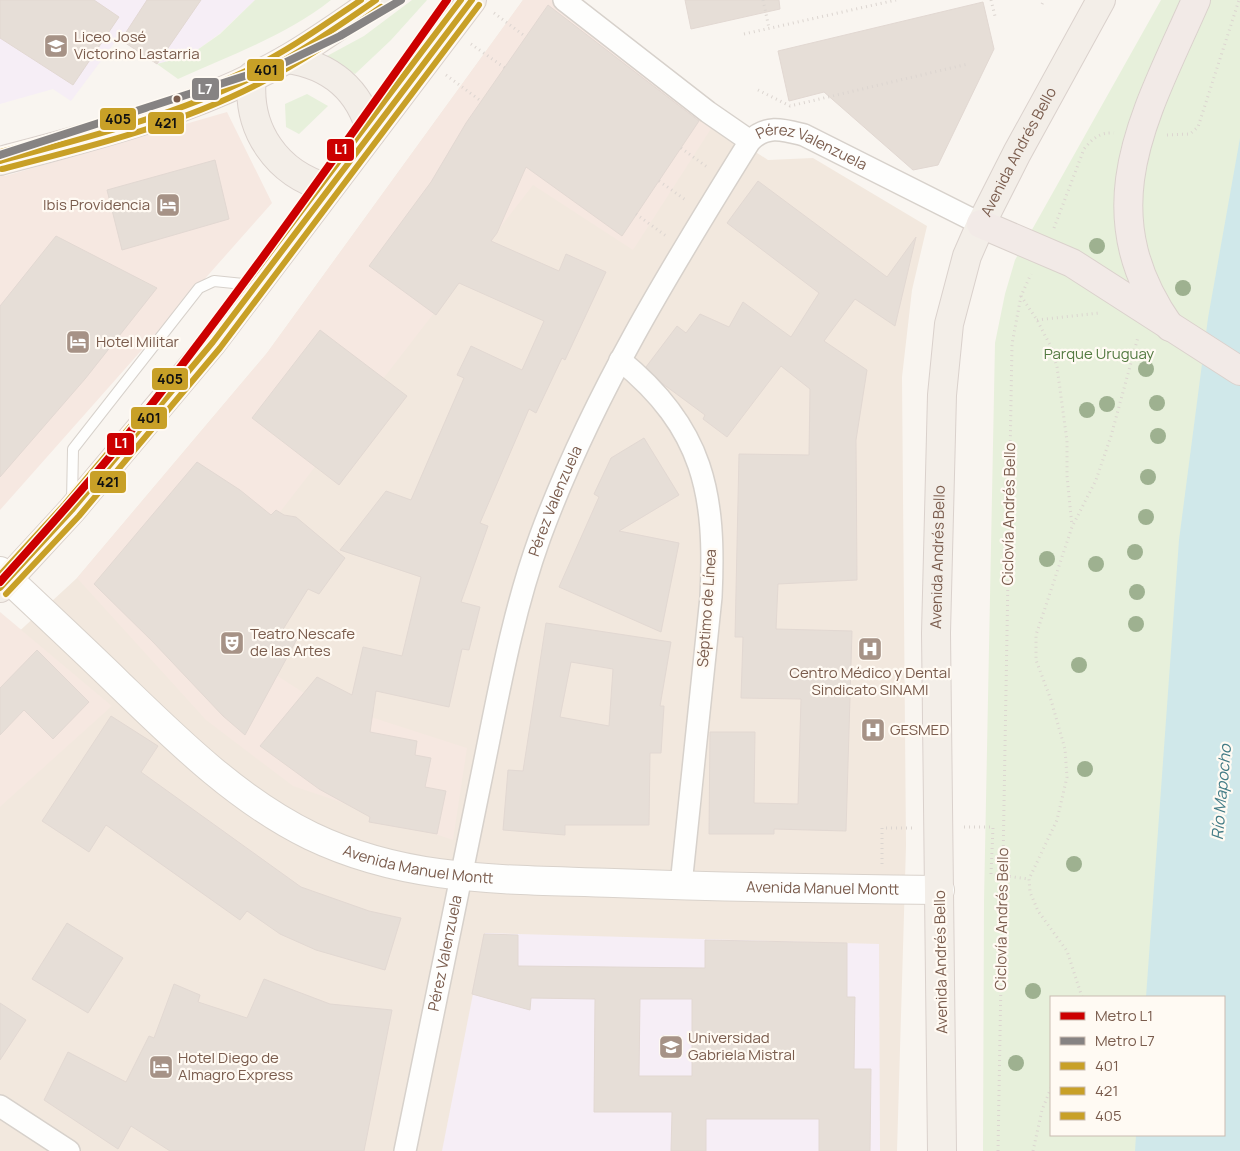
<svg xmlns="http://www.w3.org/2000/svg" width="1240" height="1151" font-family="Manrope,sans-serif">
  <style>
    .residential { fill: #f2e8de }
    .commercial { fill: #f6e8e1 }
    .education { fill: #f6eef6 }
    .green { fill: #e7f0db; fill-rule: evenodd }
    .water { fill: #d0e8ea }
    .building { fill: #e6ded7; stroke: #e2d8d2; fill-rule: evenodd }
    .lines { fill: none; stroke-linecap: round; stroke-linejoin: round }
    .lane-casing { stroke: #d7d1cb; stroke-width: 12 }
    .street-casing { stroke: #d7d1cb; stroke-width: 24 }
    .secondary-casing { stroke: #d9d2cb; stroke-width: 30 }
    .primary-casing { stroke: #dad1cc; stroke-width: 30 }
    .highway-casing { stroke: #dad1cc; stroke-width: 30 }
    .path { stroke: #dcd5d0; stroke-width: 3; stroke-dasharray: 1 4; stroke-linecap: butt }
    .lane { stroke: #fefefd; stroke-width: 10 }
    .street { stroke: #fefefd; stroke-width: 21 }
    .secondary { stroke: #fefefd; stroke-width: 28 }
    .primary { stroke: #f3eee8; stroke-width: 28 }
    .highway { stroke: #f2eae7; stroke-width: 28 }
    .bus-1-casing { stroke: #fffaf3; stroke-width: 10 }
    .bus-2-casing { stroke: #fffaf3; stroke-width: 10 }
    .bus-3-casing { stroke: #fffaf3; stroke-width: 10 }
    .bus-1 { stroke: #c8a027; stroke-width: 6 }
    .bus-2 { stroke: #c8a027; stroke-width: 6 }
    .bus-3 { stroke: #c8a027; stroke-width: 6 }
    .metro-1-casing { stroke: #fffaf3; stroke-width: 11 }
    .metro-2-casing { stroke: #fffaf3; stroke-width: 11 }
    .metro-1 { stroke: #c00; stroke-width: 8 }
    .metro-2 { stroke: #868383; stroke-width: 8 }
    .tree { fill: #9eb190 }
    .bus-dot { fill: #7a5c4d; stroke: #fffaf3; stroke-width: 2 }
    .labels { text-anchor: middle; stroke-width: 4.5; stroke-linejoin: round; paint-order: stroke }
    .poi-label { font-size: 15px; fill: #7a5c4d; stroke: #fffaf3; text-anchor: start }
    .street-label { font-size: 15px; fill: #7a5c4d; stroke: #fffaf3 }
    .park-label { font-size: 15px; fill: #537a41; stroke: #fffaf3 }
    .water-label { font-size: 16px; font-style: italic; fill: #437c86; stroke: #fffaf3 }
    .line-badge { stroke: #fffaf3; stroke-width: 2 }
    .badge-label { font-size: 14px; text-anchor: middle; font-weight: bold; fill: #fff }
    .pale-badge-label { font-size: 14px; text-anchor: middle; font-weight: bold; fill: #111 }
  </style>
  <rect width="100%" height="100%" fill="#f9f5f0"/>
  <path class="residential" d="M 523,0 L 768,160 L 813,158 L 927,226 L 912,290 L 902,377 L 906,846 L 897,1151 L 0,1151 L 0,649 L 77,578 L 267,353 Z"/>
  <g class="commercial">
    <path d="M 523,0 L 553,0 L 714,124 L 633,250 L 533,185 L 198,618 L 235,649 L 312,698 L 467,748 L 453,840 L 293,786 L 206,720 L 77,578 L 267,353 Z"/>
    <path d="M 227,112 L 272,203 L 0,510 L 0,172 L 5,176 Z"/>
    <path d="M 0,612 L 112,706 L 0,807 Z"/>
  </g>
  <g class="education">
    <path d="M 0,0 L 255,0 L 219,34 L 190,55 L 157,64 L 118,38 L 71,101 L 53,89 L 0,104 Z"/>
    <path d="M 485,933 L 879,944 L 880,1151 L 442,1151 Z"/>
  </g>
  <g class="green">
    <path d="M 255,0 L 331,0 C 287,35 229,56 178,79 L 157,64 L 190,55 L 220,34 Z"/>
    <path d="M 412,0 L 427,0 L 391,40 L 355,74 L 327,56 L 364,36 Z"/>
    <path d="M 1161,0 L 1240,0 L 1240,1151 L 983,1151 L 984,902 L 995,343 L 1005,294 L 1015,260 ZM 1051,997 L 1224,997 L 1224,1135 L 1051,1135 Z"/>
    <path d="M 307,94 L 328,106 L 299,134 L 286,127 L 285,104 Z"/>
  </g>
  <path class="water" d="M 1240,138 L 1240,1151 L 1135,1151 L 1136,1135 L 1224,1135 L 1224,997 L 1146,997 L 1179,540 L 1208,318 Z"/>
  <g class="building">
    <path d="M 0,0 L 94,0 L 119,17 L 73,85 L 0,38 Z"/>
    <path d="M 147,0 L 201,0 L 157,64 L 121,40 Z"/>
    <path d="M 685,0 L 779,0 L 780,9 L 691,29 Z"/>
    <path d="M 983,2 L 994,49 L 938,165 L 913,170 L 824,92 L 789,101 L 778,51 Z"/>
    <path d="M 548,5 L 699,121 L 622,236 L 526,167 L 497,233 L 491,241 L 559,271 L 566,254 L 606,272 L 565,360 L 562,358 L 536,413 L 529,409 L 480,523 L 488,526 L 461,602 L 480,607 L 469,650 L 462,649 L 449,707 L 376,691 L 370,732 L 417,741 L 415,755 L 431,758 L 425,787 L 446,791 L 437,834 L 369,822 L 370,817 L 319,789 L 260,746 L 317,677 L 352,695 L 363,647 L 402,656 L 421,577 L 340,550 L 386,491 L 411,500 L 464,378 L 457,375 L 471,346 L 522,370 L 544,321 L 459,283 L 436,315 L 369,266 L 431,182 L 466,123 Z"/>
    <path d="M 215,160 L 229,219 L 122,250 L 107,190 Z"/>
    <path d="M 758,181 L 887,277 L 916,237 L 895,326 L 855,299 L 824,341 L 867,370 L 856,440 L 857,580 L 778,584 L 776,629 L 852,631 L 846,831 L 774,829 L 774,834 L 709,834 L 710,732 L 755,732 L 754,803 L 798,804 L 801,699 L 741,698 L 743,637 L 735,637 L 739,454 L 809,455 L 810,389 L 781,366 L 727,437 L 703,419 L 705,415 L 663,384 L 646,367 L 677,326 L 686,333 L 700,314 L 729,327 L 743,302 L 791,337 L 819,293 L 727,223 Z"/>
    <path d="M 56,236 L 157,288 L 85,379 L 0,477 L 0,306 Z"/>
    <path d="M 320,330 L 407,396 L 339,485 L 252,418 Z"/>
    <path d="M 644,438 L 679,495 L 619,531 L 679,543 L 661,632 L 559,587 L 599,497 L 594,494 L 611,458 Z"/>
    <path d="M 197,462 L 240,490 L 271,515 L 276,510 L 284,515 L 296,517 L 345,558 L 319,594 L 308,589 L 282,631 L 297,639 L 245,735 L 223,716 L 153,642 L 94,584 Z"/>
    <path d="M 546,623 L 671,642 L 660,706 L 664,706 L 661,753 L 650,753 L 649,825 L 565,825 L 565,835 L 503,830 L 508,770 L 523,771 ZM 571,662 L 613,669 L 609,726 L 560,717 Z"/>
    <path d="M 37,650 L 89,702 L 53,739 L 24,710 L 0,735 L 0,688 Z"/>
    <path d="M 111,716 L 158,746 L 141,772 L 301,887 L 369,911 L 401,918 L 385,970 L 316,950 L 280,934 L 247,911 L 240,920 L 106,825 L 89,852 L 42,821 Z"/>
    <path d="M 67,923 L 123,958 L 88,1013 L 32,979 Z"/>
    <path d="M 484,934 L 518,935 L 518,966 L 705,968 L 705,940 L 847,943 L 847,997 L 855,997 L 854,1069 L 871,1069 L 870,1151 L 819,1151 L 819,1119 L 706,1119 L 706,1151 L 671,1151 L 672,1112 L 594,1112 L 595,999 L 531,998 L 530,1010 L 472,994 ZM 640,999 L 692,999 L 692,1076 L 639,1076 Z"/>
    <path d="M 264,979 L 330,1004 L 392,1010 L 364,1151 L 170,1151 L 131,1126 L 118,1149 L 44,1100 L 68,1052 L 126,1082 L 149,1036 L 154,1038 L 174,984 L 200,995 L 198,1002 L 247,1018 Z"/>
    <path d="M 0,1003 L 26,1020 L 0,1060 Z"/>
  </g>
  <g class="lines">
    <defs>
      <path id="lane" d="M 72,501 L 73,449 L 199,288 L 214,281 L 253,285"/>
      <g id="street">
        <path d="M 564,0 L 708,112 L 750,141"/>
        <path d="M 620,360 C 704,428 716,494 711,597 L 681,885"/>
        <path d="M 0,1106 L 69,1151"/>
        <path id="s1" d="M 405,1151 C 430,1029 454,907 480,784 C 497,702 511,617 540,537 C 592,396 671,268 750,141 C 767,124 784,130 804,135 L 981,224"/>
      </g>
      <g id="secondary">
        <path id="s2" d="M 0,571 C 39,608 79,645 118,683 C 176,739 237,800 311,836 C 409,883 508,879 614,883 C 723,887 831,889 940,890"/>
      </g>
      <g id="primary">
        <path d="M 287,59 C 330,65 360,90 371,133"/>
        <path d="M 252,76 C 246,130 277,174 328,188"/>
        <path d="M 0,161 C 98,135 198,110 287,59 C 318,41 347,20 376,0"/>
        <path d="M 0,588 L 72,510 L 213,342 L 472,0"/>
        <path id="s3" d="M 942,1151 L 936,633 L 942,395 L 949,324 L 967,256 L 981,224 L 1017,153 L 1101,0"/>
      </g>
      <g id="highway">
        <path d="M 981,224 L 1072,263 L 1240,371"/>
        <path d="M 1170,327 C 1087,209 1145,116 1196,0"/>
      </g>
    </defs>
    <use href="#lane" class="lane-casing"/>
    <use href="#street" class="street-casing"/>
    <use href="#secondary" class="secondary-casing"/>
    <use href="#primary" class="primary-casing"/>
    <use href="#highway" class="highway-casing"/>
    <g class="path">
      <path d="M 763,0 L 769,28"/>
      <path d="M 991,0 L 995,16"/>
      <path d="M 1042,4 L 1044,0"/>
      <path d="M 494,13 L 526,37"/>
      <path d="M 744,34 L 896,0"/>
      <path d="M 471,44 L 505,68"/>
      <path d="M 446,75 L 481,101"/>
      <path d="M 758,90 L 790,106 L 968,64"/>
      <path d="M 1167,135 L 1190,134 L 1198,127 L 1239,0"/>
      <path d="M 681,148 L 707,167"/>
      <path d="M 659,181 L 687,201"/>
      <path d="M 636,214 L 666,236"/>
      <path d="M 1054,228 L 1084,149 C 1093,138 1100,132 1114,133"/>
      <path d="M 1021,296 L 1037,320 L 1051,347 L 1057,367 L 1067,441 L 1067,476 L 1072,526"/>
      <path d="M 1037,320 L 1099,313"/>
      <path d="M 964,827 L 993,827 L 991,874 L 1029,879"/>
      <path d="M 882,864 L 882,828 L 913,828"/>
      <path d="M 1082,997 L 1067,951 L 1038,911 L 1030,892 L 1029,879 L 1057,820 L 1067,777 L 1065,749 L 1051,700 L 1036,660 L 1036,635 L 1072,527 L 1096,480 L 1111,436 L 1138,337"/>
      <path d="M 998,1151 L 1012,344 L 1021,296 L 1031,274"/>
      <path d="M 1033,1151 L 1042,1110 L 1051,1088"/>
    </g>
    <use href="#lane" class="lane"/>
    <use href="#street" class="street"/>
    <use href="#secondary" class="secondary"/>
    <use href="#primary" class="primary"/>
    <use href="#highway" class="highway"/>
    <defs>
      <g id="bus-1">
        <path d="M 0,161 C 86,138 173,116 253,77 C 297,55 336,28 376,0"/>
        <path d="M 0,588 L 72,510 L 213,342 L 472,0"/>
      </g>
      <g id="bus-2">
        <path d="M 2,169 C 89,147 178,125 258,84 C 302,62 341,35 381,7"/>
        <path d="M 6,594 L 79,516 L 220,348 L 479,5"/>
      </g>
      <g id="bus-3">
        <path d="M 0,152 C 84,130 169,107 248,70 C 288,51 324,25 361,0"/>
        <path d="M 0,575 L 65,504 L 206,337 L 461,0"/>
      </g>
    </defs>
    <use href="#bus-1" class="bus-1-casing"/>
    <use href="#bus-2" class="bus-2-casing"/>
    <use href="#bus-3" class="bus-3-casing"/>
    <use href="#bus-1" class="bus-1"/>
    <use href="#bus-2" class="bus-2"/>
    <use href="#bus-3" class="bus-3"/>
    <defs>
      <path id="metro-1" d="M 0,582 C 41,536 83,490 122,442 C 236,299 341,149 447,0"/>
      <path id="metro-2" d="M 0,155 L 282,64 L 340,36 L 401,0"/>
    </defs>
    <use href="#metro-1" class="metro-1-casing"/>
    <use href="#metro-2" class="metro-2-casing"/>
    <use href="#metro-1" class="metro-1"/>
    <use href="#metro-2" class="metro-2"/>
  </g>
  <g class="tree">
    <circle cx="1097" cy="246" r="8"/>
    <circle cx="1183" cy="288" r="8"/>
    <circle cx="1146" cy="369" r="8"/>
    <circle cx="1157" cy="403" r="8"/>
    <circle cx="1107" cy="404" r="8"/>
    <circle cx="1087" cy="410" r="8"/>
    <circle cx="1158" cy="436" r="8"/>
    <circle cx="1148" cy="477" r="8"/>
    <circle cx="1146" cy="517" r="8"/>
    <circle cx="1135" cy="552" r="8"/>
    <circle cx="1047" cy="559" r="8"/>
    <circle cx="1096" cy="564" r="8"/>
    <circle cx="1137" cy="592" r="8"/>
    <circle cx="1136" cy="624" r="8"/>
    <circle cx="1079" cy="665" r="8"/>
    <circle cx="1085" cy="769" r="8"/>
    <circle cx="1074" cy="864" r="8"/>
    <circle cx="1033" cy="991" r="8"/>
    <circle cx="1016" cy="1063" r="8"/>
  </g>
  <defs>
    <symbol id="school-square" viewBox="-11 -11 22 22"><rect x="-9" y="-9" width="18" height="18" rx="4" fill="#a69286" stroke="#fffaf3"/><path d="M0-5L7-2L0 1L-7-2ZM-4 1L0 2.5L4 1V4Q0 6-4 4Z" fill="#fff"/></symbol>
    <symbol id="hotel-square" viewBox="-11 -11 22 22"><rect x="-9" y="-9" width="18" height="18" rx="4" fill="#a69286" stroke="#fffaf3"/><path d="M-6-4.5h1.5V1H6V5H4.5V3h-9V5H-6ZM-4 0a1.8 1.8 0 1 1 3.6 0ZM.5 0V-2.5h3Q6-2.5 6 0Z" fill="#fff"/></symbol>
    <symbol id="theatre-square" viewBox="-11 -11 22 22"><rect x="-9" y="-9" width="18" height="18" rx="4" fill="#a69286" stroke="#fffaf3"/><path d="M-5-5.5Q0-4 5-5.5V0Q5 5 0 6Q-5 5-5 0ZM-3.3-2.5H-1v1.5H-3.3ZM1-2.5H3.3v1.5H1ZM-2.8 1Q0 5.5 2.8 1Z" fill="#fff"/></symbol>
    <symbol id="hospital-square" viewBox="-11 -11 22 22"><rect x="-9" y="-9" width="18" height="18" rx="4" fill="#a69286" stroke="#fffaf3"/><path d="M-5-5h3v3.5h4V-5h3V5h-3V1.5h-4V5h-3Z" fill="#fff"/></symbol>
    <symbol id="university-square" viewBox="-11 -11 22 22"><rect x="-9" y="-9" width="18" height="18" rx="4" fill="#a69286" stroke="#fffaf3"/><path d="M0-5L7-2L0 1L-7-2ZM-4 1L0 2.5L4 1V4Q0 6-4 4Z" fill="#fff"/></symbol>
  </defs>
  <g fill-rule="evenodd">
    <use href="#school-square" x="42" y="32" width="28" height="28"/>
    <use href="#hotel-square" x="154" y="191" width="28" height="28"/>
    <use href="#hotel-square" x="64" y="328" width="28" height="28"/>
    <use href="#theatre-square" x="218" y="629" width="28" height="28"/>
    <use href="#hospital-square" x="856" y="635" width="28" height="28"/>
    <use href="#hospital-square" x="859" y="716" width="28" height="28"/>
    <use href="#university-square" x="657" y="1033" width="28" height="28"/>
    <use href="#hotel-square" x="147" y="1053" width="28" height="28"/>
  </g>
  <circle class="bus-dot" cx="177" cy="99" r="4.5"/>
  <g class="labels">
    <g class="poi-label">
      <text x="74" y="42">Liceo José<tspan x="74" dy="17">Victorino Lastarria</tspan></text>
      <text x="150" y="210" text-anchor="end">Ibis Providencia</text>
      <text x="96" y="347">Hotel Militar</text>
      <text x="250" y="639">Teatro Nescafe<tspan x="250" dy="17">de las Artes</tspan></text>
      <text x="870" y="678" text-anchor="middle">Centro Médico y Dental<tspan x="870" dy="17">Sindicato SINAMI</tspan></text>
      <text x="890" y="735">GESMED</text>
      <text x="688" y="1043">Universidad<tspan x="688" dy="17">Gabriela Mistral</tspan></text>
      <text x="178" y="1063">Hotel Diego de<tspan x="178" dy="17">Almagro Express</tspan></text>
    </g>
    <g class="street-label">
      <text dy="5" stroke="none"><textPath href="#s3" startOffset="1014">Avenida Andrés Bello</textPath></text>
      <text dy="5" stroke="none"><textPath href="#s1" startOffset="1146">Pérez Valenzuela</textPath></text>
      <text dy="5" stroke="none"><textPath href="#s1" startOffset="668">Pérez Valenzuela</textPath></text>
      <text transform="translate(1009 514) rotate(-89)" y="5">Ciclovía Andrés Bello</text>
      <text dy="5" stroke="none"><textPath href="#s3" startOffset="594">Avenida Andrés Bello</textPath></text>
      <text transform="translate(707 608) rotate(-86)" y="5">Séptimo de Línea</text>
      <text dy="5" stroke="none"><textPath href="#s2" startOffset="522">Avenida Manuel Montt</textPath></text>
      <text dy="5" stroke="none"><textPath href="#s2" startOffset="928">Avenida Manuel Montt</textPath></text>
      <text transform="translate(1002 919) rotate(-89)" y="5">Ciclovía Andrés Bello</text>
      <text dy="5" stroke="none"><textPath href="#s1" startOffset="202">Pérez Valenzuela</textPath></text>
      <text transform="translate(941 962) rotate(-91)" y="5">Avenida Andrés Bello</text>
    </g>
    <g class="park-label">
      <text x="1099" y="359">Parque Uruguay</text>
    </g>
    <g class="water-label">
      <text transform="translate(1221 792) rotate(-85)" y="6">Río Mapocho</text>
    </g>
  </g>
  <g class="line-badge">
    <rect x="246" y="58" width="39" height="24" rx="5" fill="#c8a027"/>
    <rect x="191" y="77" width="29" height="24" rx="5" fill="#868383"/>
    <rect x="99" y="107" width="38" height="24" rx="5" fill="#c8a027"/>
    <rect x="147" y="111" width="38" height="24" rx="5" fill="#c8a027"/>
    <rect x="326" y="138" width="29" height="24" rx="5" fill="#c00"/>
    <rect x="151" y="367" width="38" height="24" rx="5" fill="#c8a027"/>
    <rect x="130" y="406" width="38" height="24" rx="5" fill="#c8a027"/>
    <rect x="106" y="432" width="29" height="24" rx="5" fill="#c00"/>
    <rect x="89" y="470" width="38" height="24" rx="5" fill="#c8a027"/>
  </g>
  <g class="badge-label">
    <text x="205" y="94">L7</text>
    <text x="341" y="154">L1</text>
    <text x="121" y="448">L1</text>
  </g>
  <g class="pale-badge-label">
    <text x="266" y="75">401</text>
    <text x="118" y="124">405</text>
    <text x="166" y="128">421</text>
    <text x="170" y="384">405</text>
    <text x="149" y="423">401</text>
    <text x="108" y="487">421</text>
  </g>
  <rect x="1050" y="996" width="175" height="140" fill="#fffaf3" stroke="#cabbb1"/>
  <rect x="1060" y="1012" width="25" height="8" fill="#cc0000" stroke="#cabbb1"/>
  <text x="1095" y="1021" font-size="15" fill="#7a5c4d">Metro L1</text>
  <rect x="1060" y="1037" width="25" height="8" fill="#868383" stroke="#cabbb1"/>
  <text x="1095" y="1046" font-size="15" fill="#7a5c4d">Metro L7</text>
  <rect x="1060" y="1062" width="25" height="8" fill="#c8a027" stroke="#cabbb1"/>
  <text x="1095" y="1071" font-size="15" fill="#7a5c4d">401</text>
  <rect x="1060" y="1087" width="25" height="8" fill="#c8a027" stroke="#cabbb1"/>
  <text x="1095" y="1096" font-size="15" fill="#7a5c4d">421</text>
  <rect x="1060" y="1112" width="25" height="8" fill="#c8a027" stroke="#cabbb1"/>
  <text x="1095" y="1121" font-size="15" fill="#7a5c4d">405</text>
</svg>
